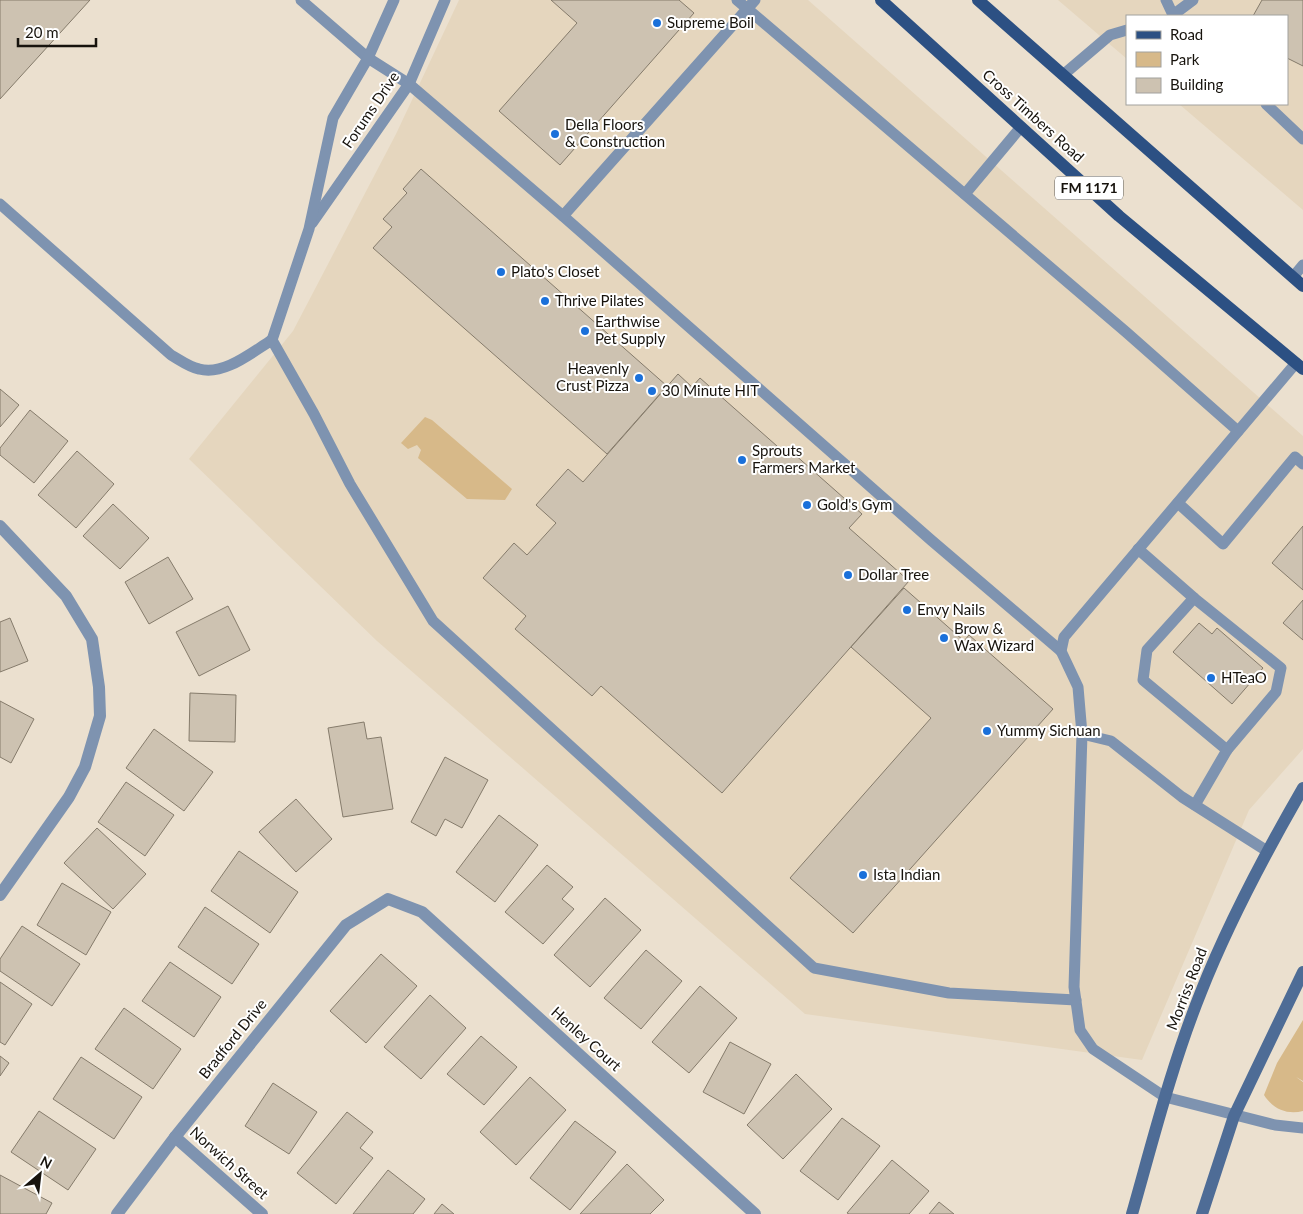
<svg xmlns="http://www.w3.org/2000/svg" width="1303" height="1214" font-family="Lato,sans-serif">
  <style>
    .built { fill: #e5d6be }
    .green { fill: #d7b989 }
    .building { fill: #cdc2b1; stroke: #857b6b }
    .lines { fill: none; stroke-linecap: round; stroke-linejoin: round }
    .lane { stroke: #7e93b0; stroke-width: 11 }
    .street { stroke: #7e93b0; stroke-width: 12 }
    .secondary { stroke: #4e6c96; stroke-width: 12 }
    .primary { stroke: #2c5083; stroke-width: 12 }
    .poi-dot { fill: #1a70da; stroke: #fff; stroke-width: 2 }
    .labels { text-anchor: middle; stroke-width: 4; stroke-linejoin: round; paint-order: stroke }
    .shield { fill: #fff; stroke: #5d5a56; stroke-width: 1 }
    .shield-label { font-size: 14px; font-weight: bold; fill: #17130d }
    .poi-label { font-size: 15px; fill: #17130d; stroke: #fff; text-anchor: start }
    .street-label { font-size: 15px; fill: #17130d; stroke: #fff }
  </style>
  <rect width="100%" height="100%" fill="#ebe0cf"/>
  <g class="built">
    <path d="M 459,0 L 808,0 L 1303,436 L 1303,749 L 1249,810 L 1142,1060 L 805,1014 L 377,641 L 189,459 L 293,331 L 396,134 Z"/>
    <path d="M 1058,0 L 1303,0 L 1303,210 L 1179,104 L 1287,104 L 1287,16 L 1127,16 L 1127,59 Z"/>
  </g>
  <g class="green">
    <path d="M 425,417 L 432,420 L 512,489 L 505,500 L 467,499 L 418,458 L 421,450 L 417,445 L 408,449 L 401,443 Z"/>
    <path d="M 1303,1020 L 1303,1081 L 1296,1077 L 1303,1082 L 1303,1111 C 1287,1115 1273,1109 1264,1095 L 1277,1063 Z"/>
  </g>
  <g class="building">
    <path d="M 0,0 L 90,0 L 0,99 Z"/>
    <path d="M 551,0 L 679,0 L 694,13 L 560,165 L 499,111 L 577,23 Z"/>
    <path d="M 1262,0 L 1303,0 L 1303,66 L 1287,58 L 1287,16 L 1253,16 Z"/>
    <path d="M 421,169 L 667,386 L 607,454 L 373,248 L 392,227 L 383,219 L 407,193 L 403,189 Z"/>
    <path d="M 678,374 L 692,387 L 700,378 L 786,454 L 793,453 L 862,514 L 849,528 L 909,581 L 722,793 L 601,686 L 592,696 L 515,629 L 526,616 L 483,578 L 514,543 L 527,555 L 556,523 L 536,505 L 568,469 L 583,482 Z"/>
    <path d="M 0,389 L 19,405 L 0,427 Z"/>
    <path d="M 30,410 L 68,441 L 34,483 L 0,455 L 0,448 Z"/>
    <path d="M 77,451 L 114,484 L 76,528 L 38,495 Z"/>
    <path d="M 113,504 L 149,538 L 120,569 L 83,536 Z"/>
    <path d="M 1303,526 L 1303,590 L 1272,563 Z"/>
    <path d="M 168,557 L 193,599 L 149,624 L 125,582 Z"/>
    <path d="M 904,588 L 964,641 L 969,635 L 1053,709 L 853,933 L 790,878 L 931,718 L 851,647 Z"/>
    <path d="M 1303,600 L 1303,640 L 1283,623 Z"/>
    <path d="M 228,606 L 250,650 L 199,676 L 176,632 Z"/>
    <path d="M 10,618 L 28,661 L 0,672 L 0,622 Z"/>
    <path d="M 1199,623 L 1212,634 L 1217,628 L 1263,668 L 1232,704 L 1173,652 Z"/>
    <path d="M 190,693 L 236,695 L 235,742 L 189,741 Z"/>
    <path d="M 0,701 L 34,719 L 11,763 L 0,757 Z"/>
    <path d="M 364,722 L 367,739 L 381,737 L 393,809 L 343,817 L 328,728 Z"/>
    <path d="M 154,729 L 213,772 L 184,811 L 126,768 Z"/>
    <path d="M 445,757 L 488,780 L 462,828 L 445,819 L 436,836 L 411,822 Z"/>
    <path d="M 126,782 L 174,815 L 145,856 L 98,822 Z"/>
    <path d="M 296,799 L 332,839 L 296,872 L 259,832 Z"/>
    <path d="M 499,815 L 538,845 L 495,902 L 456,872 Z"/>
    <path d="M 97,828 L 146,874 L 113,909 L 64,863 Z"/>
    <path d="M 239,851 L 298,892 L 270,933 L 211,891 Z"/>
    <path d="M 547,865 L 573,887 L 562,899 L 574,909 L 543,944 L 505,912 Z"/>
    <path d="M 62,883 L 111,912 L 86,955 L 37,925 Z"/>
    <path d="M 605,898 L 641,930 L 590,987 L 554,955 Z"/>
    <path d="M 205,907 L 259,944 L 232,984 L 178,947 Z"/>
    <path d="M 22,926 L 80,964 L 52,1006 L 0,971 L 0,959 Z"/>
    <path d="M 646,950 L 682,981 L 641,1029 L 604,998 Z"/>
    <path d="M 381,954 L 417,986 L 366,1043 L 330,1011 Z"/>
    <path d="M 170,962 L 221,997 L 194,1037 L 142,1001 Z"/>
    <path d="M 0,982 L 32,1004 L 5,1045 L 0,1042 Z"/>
    <path d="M 700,986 L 737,1018 L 689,1073 L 652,1042 Z"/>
    <path d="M 430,995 L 466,1028 L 421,1079 L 384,1047 Z"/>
    <path d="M 124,1008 L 181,1049 L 153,1089 L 95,1049 Z"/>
    <path d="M 481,1036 L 517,1067 L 484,1105 L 447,1074 Z"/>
    <path d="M 730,1042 L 771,1064 L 744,1114 L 703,1092 Z"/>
    <path d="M 0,1056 L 9,1063 L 0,1076 Z"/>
    <path d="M 81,1057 L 142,1097 L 114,1139 L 53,1099 Z"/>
    <path d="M 796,1074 L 832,1109 L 783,1159 L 747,1125 Z"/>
    <path d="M 530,1077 L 566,1110 L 516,1165 L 480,1132 Z"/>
    <path d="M 273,1083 L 317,1112 L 289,1154 L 245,1126 Z"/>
    <path d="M 39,1111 L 96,1149 L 68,1190 L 11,1152 Z"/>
    <path d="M 347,1112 L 373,1132 L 360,1148 L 373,1158 L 336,1204 L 297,1173 Z"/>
    <path d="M 842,1118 L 880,1146 L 838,1200 L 800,1171 Z"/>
    <path d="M 575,1121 L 616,1152 L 570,1210 L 530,1178 Z"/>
    <path d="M 892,1160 L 929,1191 L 909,1214 L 849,1214 L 847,1213 Z"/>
    <path d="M 627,1164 L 664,1200 L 650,1214 L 580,1214 Z"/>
    <path d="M 388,1170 L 425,1199 L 413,1214 L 353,1214 Z"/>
    <path d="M 0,1175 L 52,1203 L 46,1214 L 0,1214 Z"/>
    <path d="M 939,1202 L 954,1214 L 929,1214 Z"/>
    <path d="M 442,1204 L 454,1214 L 434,1214 Z"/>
  </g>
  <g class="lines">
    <g class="lane">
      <path d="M 301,0 L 368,58 L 409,84 L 563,216 L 931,540 L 1061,651"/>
      <path d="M 737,0 L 1126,332 L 1238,431"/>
      <path d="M 1166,0 L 1173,15 L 1193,0"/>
      <path d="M 1063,75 L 1110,35 L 1127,30"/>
      <path d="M 1266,104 L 1303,139"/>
      <path d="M 965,194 L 1021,127"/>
      <path d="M 0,204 L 171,355 C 180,360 189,367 199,369 C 224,376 252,352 272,340"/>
      <path d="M 563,216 L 755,0"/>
      <path d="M 312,223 L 409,84 L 445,0"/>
      <path d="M 1293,277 L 1303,265"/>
      <path d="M 272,340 L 314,414 L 350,484 L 433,621 L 814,968 L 949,993 L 1076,1000"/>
      <path d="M 272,340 L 309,229 L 333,118 L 368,58 L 394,0"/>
      <path d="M 1296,363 L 1064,637 L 1061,651 L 1078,687 L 1082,734 L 1074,987 L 1080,1030 L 1093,1049 L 1165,1097 L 1275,1125 L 1303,1128"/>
      <path d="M 1178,503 L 1223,544 L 1295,457 L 1303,464"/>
      <path d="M 1138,549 L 1194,598 L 1147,650 L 1143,680 L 1227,750 L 1195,805"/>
      <path d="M 1194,598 L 1281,668 L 1276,692 L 1227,750"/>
      <path d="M 1082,734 L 1111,741 L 1182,797 L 1267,851"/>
    </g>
    <g class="street">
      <path d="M 0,526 L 66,596 L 92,639 L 99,687 L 100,716 L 85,767 L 69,797 L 0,895"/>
      <path d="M 175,1137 L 262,1214"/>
      <path d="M 117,1214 L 175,1137 L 346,925 L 388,899 L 422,912 L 755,1214"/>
    </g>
    <g class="secondary">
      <path d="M 1132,1214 C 1153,1140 1172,1064 1201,992 C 1229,921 1265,854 1303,788"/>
      <path d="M 1202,1214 L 1234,1116 L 1303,972"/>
    </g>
    <g class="primary">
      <path d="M 881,0 L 1119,216 L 1303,369"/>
      <path d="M 978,0 L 1303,286"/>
    </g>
  </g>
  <g class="poi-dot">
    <circle cx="657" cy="23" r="5"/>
    <circle cx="555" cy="134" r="5"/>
    <circle cx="501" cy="272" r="5"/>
    <circle cx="545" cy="301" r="5"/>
    <circle cx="585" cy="331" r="5"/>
    <circle cx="639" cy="378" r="5"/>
    <circle cx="652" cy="391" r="5"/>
    <circle cx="742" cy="460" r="5"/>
    <circle cx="807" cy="505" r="5"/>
    <circle cx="848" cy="575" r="5"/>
    <circle cx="907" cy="610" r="5"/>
    <circle cx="944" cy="638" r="5"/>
    <circle cx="1211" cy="678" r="5"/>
    <circle cx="987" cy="731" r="5"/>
    <circle cx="863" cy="875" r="5"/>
  </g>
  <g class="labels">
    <rect class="shield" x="1055" y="176.5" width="68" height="23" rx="4"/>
    <g class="shield-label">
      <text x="1089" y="193">FM 1171</text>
    </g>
    <g class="poi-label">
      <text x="667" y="28">Supreme Boil</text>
      <text x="565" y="130">Della Floors<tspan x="565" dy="17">&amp; Construction</tspan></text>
      <text x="511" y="277">Plato's Closet</text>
      <text x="555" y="306">Thrive Pilates</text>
      <text x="595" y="327">Earthwise<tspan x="595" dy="17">Pet Supply</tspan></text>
      <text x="629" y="374" text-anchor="end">Heavenly<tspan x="629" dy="17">Crust Pizza</tspan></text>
      <text x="662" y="396">30 Minute HIT</text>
      <text x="752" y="456">Sprouts<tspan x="752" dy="17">Farmers Market</tspan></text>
      <text x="817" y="510">Gold's Gym</text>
      <text x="858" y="580">Dollar Tree</text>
      <text x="917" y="615">Envy Nails</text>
      <text x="954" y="634">Brow &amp;<tspan x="954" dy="17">Wax Wizard</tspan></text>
      <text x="1221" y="683">HTeaO</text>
      <text x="997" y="736">Yummy Sichuan</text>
      <text x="873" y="880">Ista Indian</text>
    </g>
    <g class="street-label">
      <text transform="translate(371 110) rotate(-56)" y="5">Forums Drive</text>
      <text transform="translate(1033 116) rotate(42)" y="5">Cross Timbers Road</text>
      <text transform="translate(1187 989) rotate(-69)" y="5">Morriss Road</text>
      <text transform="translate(233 1039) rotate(-51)" y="5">Bradford Drive</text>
      <text transform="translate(586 1039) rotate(42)" y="5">Henley Court</text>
      <text transform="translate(229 1163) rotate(42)" y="5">Norwich Street</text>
    </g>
  </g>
  <rect x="1126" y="15" width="162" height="90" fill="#ffffff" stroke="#a2a19e"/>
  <rect x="1136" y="31" width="25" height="8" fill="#2c5083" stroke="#a2a19e"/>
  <text x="1170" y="40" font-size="15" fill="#17130d">Road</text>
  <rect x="1136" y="52" width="25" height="15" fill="#d7b989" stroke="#a2a19e"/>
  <text x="1170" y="65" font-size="15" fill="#17130d">Park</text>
  <rect x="1136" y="78" width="25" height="15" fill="#cdc2b1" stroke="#a2a19e"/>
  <text x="1170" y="90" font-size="15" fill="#17130d">Building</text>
  <g transform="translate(40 1174) rotate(28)" stroke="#ffffff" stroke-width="4" paint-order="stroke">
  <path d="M0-4L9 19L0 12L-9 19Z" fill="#17130d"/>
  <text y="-8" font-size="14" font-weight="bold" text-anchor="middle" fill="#17130d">N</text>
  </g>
  <path d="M18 38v8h78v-8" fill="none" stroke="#17130d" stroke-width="2.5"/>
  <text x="25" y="38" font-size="15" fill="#17130d" stroke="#ffffff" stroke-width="4" paint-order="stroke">20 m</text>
</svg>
